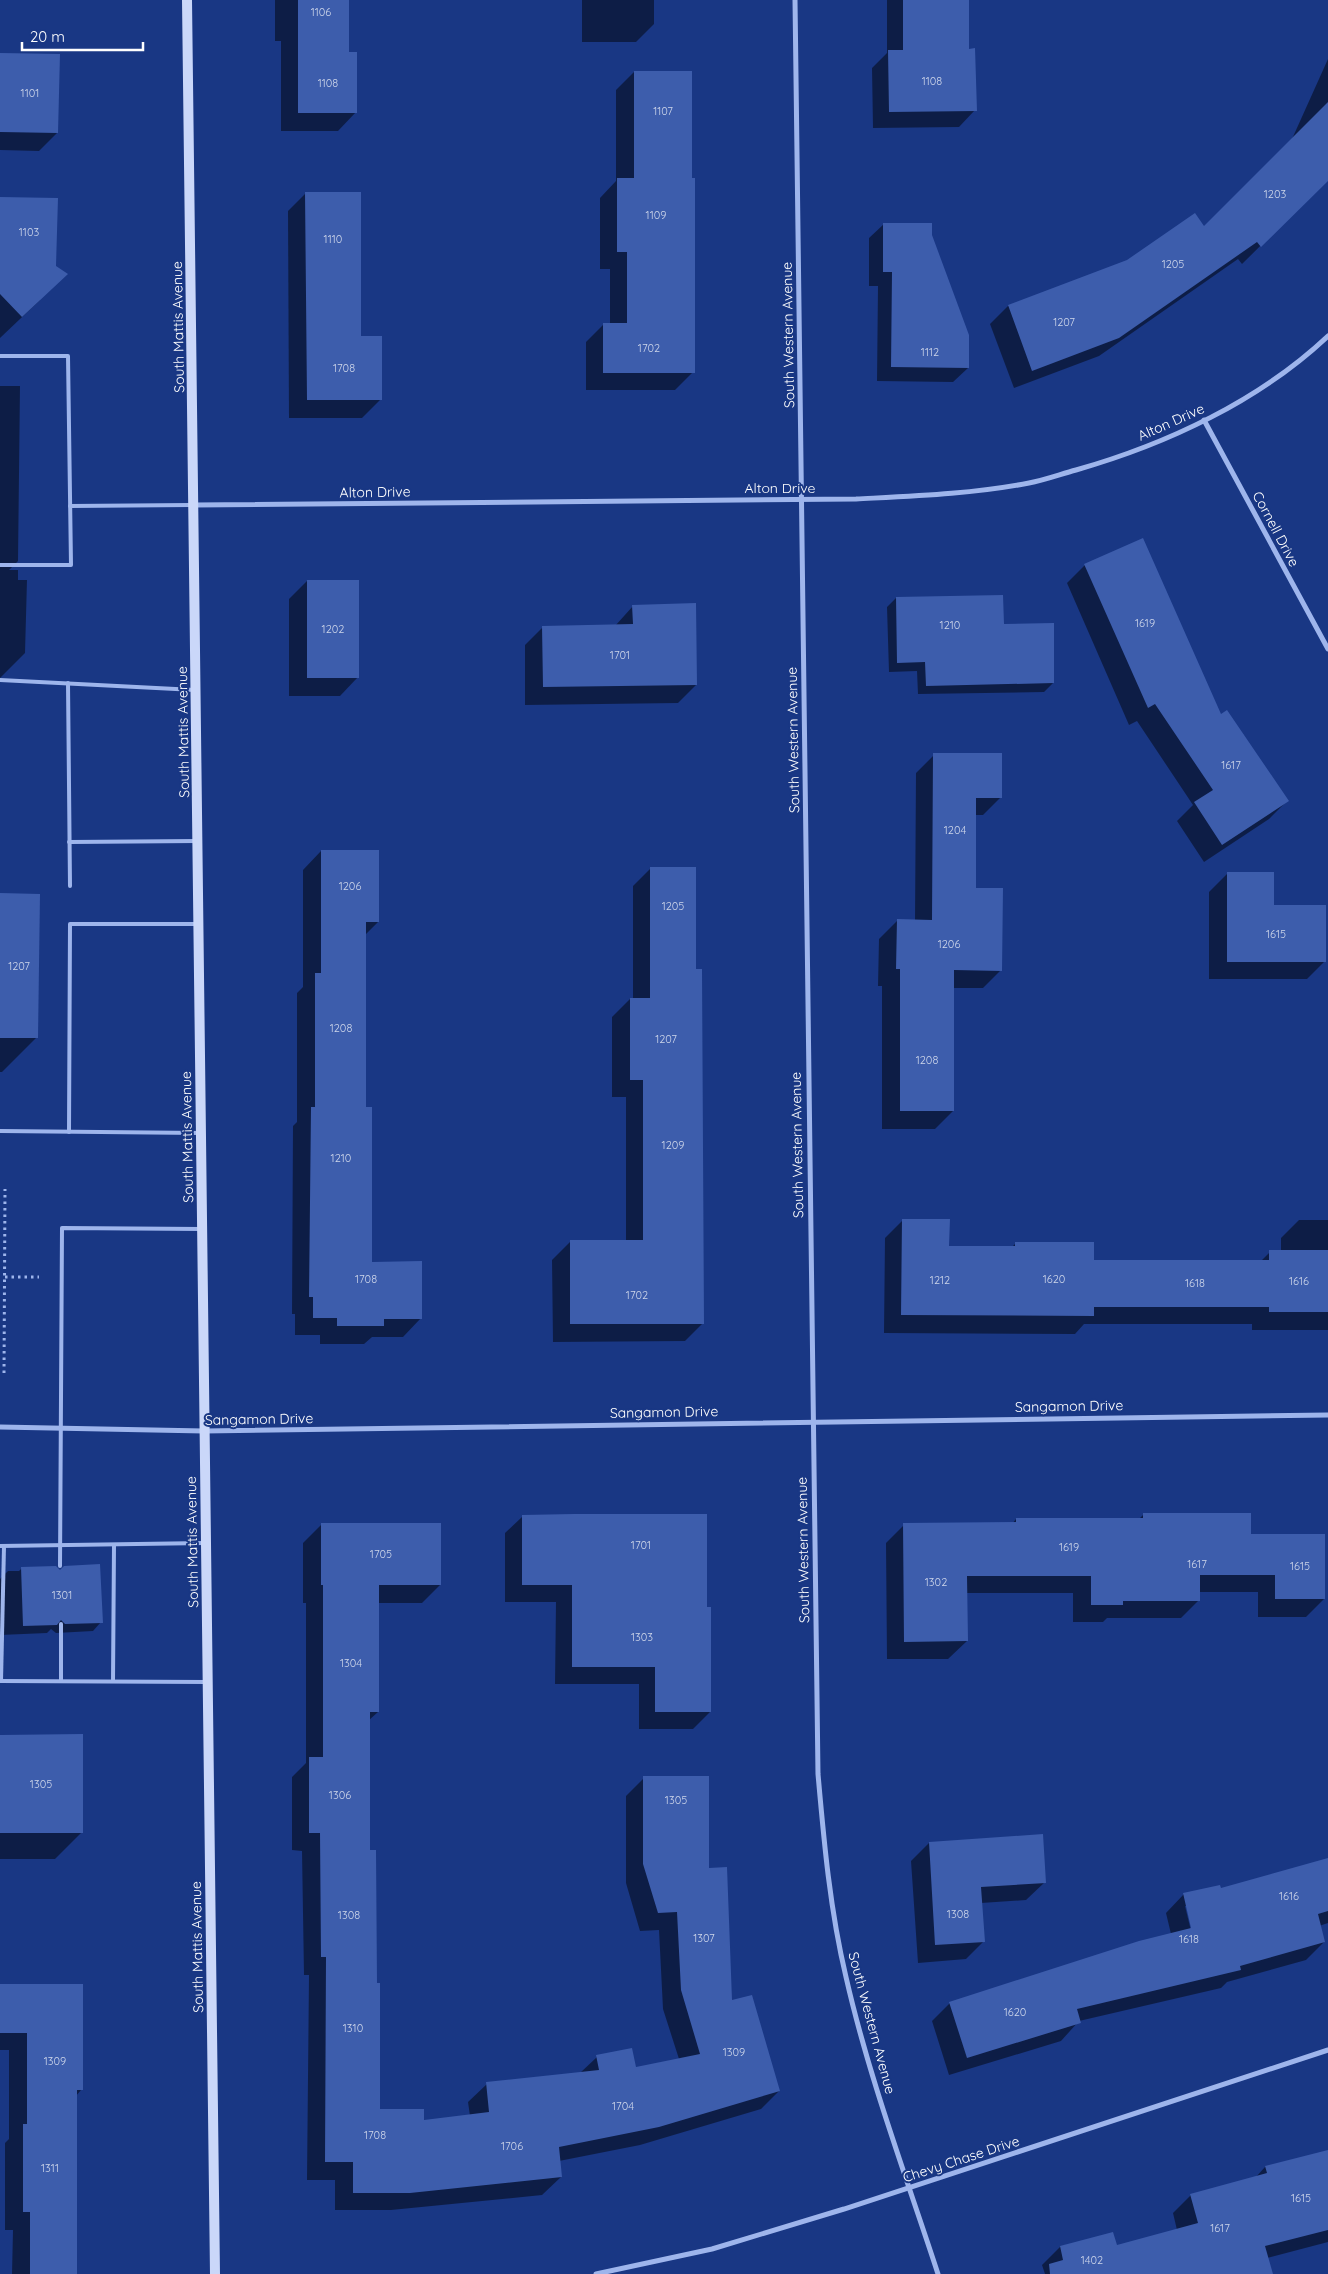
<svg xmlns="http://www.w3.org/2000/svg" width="1328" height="2274" font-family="Quicksand,sans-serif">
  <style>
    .shadow { fill: #0007; fill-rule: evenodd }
    .building { fill: #3d5dac }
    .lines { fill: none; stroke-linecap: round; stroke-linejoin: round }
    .path { stroke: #9eb5ec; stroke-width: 3; stroke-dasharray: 2.5 4; stroke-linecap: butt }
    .lane { stroke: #9eb5ec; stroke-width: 4 }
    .street { stroke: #9eb5ec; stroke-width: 5 }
    .secondary { stroke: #cad7f9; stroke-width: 10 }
    .labels { text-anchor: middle; stroke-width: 4; stroke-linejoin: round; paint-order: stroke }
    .number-label { font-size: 11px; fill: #ced6ea }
    .street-label { font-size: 14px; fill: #fff; stroke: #193784 }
  </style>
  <rect width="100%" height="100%" fill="#193784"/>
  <g class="shadow">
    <path d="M 275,0 L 347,0 L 347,54 L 356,112 L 338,131 L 281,131 L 281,41 L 275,41 Z"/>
    <path d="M 582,0 L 654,0 L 654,24 L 636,42 L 582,42 Z"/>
    <path d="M 887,0 L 968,0 L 968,50 L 975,110 L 959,127 L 873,128 L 872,68 L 887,53 Z"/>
    <path d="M 0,54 L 57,133 L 39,151 L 0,150 Z"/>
    <path d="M 1328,59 L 1328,179 L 1242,264 L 1238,259 L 1099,356 L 1014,388 L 990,324 L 1008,306 L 1127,262 L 1203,228 L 1292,139 Z"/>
    <path d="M 634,72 L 693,372 L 675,390 L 586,390 L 586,342 L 604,324 L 610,324 L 610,269 L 600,269 L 600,198 L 616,181 L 616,90 Z"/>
    <path d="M 306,193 L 360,337 L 380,400 L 362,418 L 289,418 L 288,211 Z"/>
    <path d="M 0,198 L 40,300 L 0,338 Z"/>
    <path d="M 884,224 L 930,235 L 968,368 L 953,382 L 877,381 L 878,286 L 869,286 L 869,238 Z"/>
    <path d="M 0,386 L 20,386 L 18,561 L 9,570 L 18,570 L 18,580 L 27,580 L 25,653 L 0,678 Z"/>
    <path d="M 1085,565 L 1220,716 L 1287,801 L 1269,819 L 1204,862 L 1177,821 L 1193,805 L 1137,721 L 1129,725 L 1067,583 Z"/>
    <path d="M 307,581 L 358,677 L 340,696 L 289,696 L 289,599 Z"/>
    <path d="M 896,598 L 1003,625 L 1053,683 L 1044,692 L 918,694 L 917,671 L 889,672 L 887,607 Z"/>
    <path d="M 633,606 L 696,685 L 678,703 L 525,705 L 525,645 L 543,627 L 615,626 Z"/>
    <path d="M 934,755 L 1001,797 L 983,815 L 975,815 L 975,889 L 1001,970 L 983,988 L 953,988 L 953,1111 L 935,1129 L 882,1129 L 882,986 L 878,986 L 879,939 L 897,921 L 915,921 L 916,773 Z"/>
    <path d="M 321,851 L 378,922 L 365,935 L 365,1108 L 371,1263 L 421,1318 L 403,1337 L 372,1337 L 364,1344 L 320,1344 L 320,1335 L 295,1335 L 295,1314 L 292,1314 L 293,1126 L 297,1122 L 297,993 L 303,987 L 303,870 Z"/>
    <path d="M 651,868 L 695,970 L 703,1323 L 685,1341 L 553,1342 L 552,1260 L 570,1242 L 626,1242 L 626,1097 L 612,1097 L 612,1017 L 630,999 L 633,999 L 633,886 Z"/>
    <path d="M 1227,874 L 1272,907 L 1325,961 L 1307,979 L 1209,979 L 1209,892 Z"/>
    <path d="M 0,895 L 36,1038 L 2,1072 L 0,1072 Z"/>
    <path d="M 903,1220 L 948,1247 L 1012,1247 L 1015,1244 L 1093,1261 L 1261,1261 L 1270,1252 L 1281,1252 L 1281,1238 L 1299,1220 L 1328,1220 L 1328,1330 L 1252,1330 L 1252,1324 L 1084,1324 L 1075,1334 L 884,1333 L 885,1238 Z"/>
    <path d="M 1144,1514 L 1250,1535 L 1324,1599 L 1306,1617 L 1258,1617 L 1258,1592 L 1199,1592 L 1199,1600 L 1181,1618 L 1107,1618 L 1103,1622 L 1073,1622 L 1073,1593 L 966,1593 L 967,1641 L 948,1659 L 887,1659 L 886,1543 L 904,1525 L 1012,1524 L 1016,1519 L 1139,1519 Z"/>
    <path d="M 522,1517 L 706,1608 L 710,1712 L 693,1729 L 639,1729 L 639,1684 L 555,1684 L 556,1602 L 505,1602 L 505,1533 Z"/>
    <path d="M 321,1525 L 440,1585 L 422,1603 L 378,1603 L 378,1712 L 368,1721 L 368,1851 L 379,2110 L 423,2121 L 470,2116 L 468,2102 L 487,2084 L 580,2073 L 597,2057 L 635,2068 L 679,2059 L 663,2009 L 659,1930 L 640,1931 L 626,1883 L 626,1796 L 644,1778 L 707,1869 L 731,2002 L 779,2091 L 761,2109 L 640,2145 L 559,2161 L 561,2177 L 542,2195 L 391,2210 L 335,2210 L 335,2180 L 307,2180 L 309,1975 L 304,1975 L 302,1851 L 292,1850 L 292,1777 L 306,1763 L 306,1603 L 303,1603 L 303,1543 Z"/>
    <path d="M 22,1568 L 101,1622 L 93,1631 L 56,1633 L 51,1629 L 47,1633 L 0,1635 L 0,1579 L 8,1571 L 19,1571 Z"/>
    <path d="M 0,1736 L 82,1832 L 55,1859 L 0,1859 Z"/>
    <path d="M 929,1843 L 1045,1882 L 1026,1900 L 981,1903 L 984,1941 L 966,1959 L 918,1963 L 911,1861 Z"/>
    <path d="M 1328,1860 L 1328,1923 L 1319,1926 L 1324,1942 L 1306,1960 L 1227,1982 L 1221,1988 L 1079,2021 L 1061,2041 L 949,2075 L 932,2021 L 950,2003 L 1171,1934 L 1166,1913 L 1184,1894 L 1220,1890 ZM 1185,1906 L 1187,1906 L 1194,1934 L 1192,1935 Z"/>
    <path d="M 0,1985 L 81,2090 L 76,2096 L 75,2274 L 12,2274 L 13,2230 L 5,2230 L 5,2143 L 9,2139 L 9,2050 L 0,2050 Z"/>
    <path d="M 1328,2151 L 1328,2242 L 1267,2258 L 1272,2274 L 1045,2274 L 1042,2265 L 1060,2247 L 1116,2247 L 1177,2230 L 1173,2213 L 1191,2195 L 1255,2178 L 1265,2167 Z"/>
  </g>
  <g class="building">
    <path d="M 298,0 L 349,0 L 349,52 L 357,52 L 357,113 L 298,113 Z"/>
    <path d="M 903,0 L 969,0 L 969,49 L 975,48 L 977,111 L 889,112 L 888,50 L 903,50 Z"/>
    <path d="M 0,53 L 60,54 L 58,133 L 0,132 Z"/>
    <path d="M 634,71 L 692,71 L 692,178 L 695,178 L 695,373 L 603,373 L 603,323 L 627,323 L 627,252 L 617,252 L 617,178 L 634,178 Z"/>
    <path d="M 1328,102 L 1328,181 L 1261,247 L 1257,242 L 1119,338 L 1032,371 L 1008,305 L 1127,260 L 1195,213 L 1204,226 Z"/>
    <path d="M 305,192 L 361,192 L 361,336 L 382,336 L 382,400 L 307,400 Z"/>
    <path d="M 0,197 L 58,198 L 56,266 L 68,274 L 22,317 L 0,294 Z"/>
    <path d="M 883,223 L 932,223 L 932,235 L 969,335 L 969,368 L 891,367 L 892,272 L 883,272 Z"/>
    <path d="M 1143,538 L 1221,714 L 1227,710 L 1289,801 L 1222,845 L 1194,802 L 1213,790 L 1155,704 L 1148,708 L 1084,564 Z"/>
    <rect x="307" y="580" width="52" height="98"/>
    <path d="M 1003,595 L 1004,624 L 1054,623 L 1054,683 L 926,686 L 925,662 L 897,663 L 896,597 Z"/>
    <path d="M 696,603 L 697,685 L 543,687 L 542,626 L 633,624 L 632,605 Z"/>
    <path d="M 933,753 L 1002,753 L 1002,798 L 976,798 L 976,888 L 1003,888 L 1002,971 L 954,970 L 954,1111 L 900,1111 L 900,969 L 896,969 L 897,919 L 932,920 Z"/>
    <path d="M 321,850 L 379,850 L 379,922 L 366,922 L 366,1107 L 372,1107 L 372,1262 L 422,1261 L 422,1319 L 384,1319 L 384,1326 L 337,1326 L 337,1318 L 313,1318 L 313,1297 L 309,1297 L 311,1107 L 315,1107 L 315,973 L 321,973 Z"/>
    <path d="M 650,867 L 696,867 L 696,969 L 702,969 L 704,1324 L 570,1324 L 570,1240 L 643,1240 L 643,1080 L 630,1080 L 630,998 L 650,998 Z"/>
    <path d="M 1227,872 L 1274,872 L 1274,905 L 1326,905 L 1326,962 L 1227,962 Z"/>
    <path d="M 0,893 L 40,894 L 38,1038 L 0,1038 Z"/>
    <path d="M 902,1219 L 950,1219 L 949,1246 L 1015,1246 L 1015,1242 L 1094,1242 L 1094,1260 L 1269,1260 L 1269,1250 L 1328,1250 L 1328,1312 L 1269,1312 L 1269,1307 L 1094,1307 L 1094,1316 L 901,1315 Z"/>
    <path d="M 1143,1513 L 1251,1513 L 1251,1534 L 1325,1534 L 1325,1599 L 1275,1599 L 1275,1575 L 1200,1575 L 1200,1601 L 1123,1601 L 1123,1605 L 1091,1605 L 1091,1576 L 967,1576 L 968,1641 L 904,1642 L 903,1523 L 1016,1522 L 1016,1518 L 1143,1518 Z"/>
    <path d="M 574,1514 L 707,1514 L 707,1607 L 711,1607 L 711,1712 L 655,1712 L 655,1667 L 572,1667 L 572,1585 L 522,1585 L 522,1515 Z"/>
    <path d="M 321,1523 L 441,1523 L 441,1585 L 379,1585 L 379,1712 L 370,1712 L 370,1850 L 376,1850 L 377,1983 L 380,1983 L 380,2109 L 424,2109 L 424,2120 L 489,2112 L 486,2082 L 599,2070 L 596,2055 L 632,2048 L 636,2067 L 700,2054 L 681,1990 L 677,1912 L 658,1913 L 643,1864 L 643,1776 L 709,1776 L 709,1868 L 727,1867 L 732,2000 L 752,1995 L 780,2091 L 659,2127 L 559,2147 L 562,2177 L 410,2193 L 353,2193 L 353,2162 L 325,2162 L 326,1957 L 321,1957 L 320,1833 L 309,1833 L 309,1757 L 323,1757 L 323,1585 L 321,1585 Z"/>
    <path d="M 100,1564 L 103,1623 L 65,1624 L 61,1620 L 57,1625 L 23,1626 L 21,1567 L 56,1566 L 60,1570 L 64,1566 Z"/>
    <path d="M 83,1734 L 83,1833 L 0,1833 L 0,1735 Z"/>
    <path d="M 1043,1834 L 1046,1883 L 981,1887 L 985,1942 L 935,1945 L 929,1842 Z"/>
    <path d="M 1328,1858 L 1328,1911 L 1318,1914 L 1325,1942 L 1240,1966 L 1241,1970 L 1077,2009 L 1081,2023 L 967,2058 L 949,2002 L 1139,1941 L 1191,1928 L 1183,1893 L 1220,1885 L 1221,1888 Z"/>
    <path d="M 0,1984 L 83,1984 L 83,2090 L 77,2090 L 77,2274 L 30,2274 L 30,2212 L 23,2212 L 23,2124 L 27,2124 L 27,2033 L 0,2033 Z"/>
    <path d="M 1328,2150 L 1328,2230 L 1265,2246 L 1273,2274 L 1050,2274 L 1049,2264 L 1063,2260 L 1060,2246 L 1113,2232 L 1117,2245 L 1198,2223 L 1190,2194 L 1267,2173 L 1265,2166 Z"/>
  </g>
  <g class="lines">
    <g class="path">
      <path d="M 5,1277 L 39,1277"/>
      <path d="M 4,1373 L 5,1189"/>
    </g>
    <g class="lane">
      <path d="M 0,356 L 68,356 L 71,565 L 0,565"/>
      <path d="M 70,506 L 191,505"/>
      <path d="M 0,680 L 195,690"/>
      <path d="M 68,683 L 70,886"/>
      <path d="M 69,842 L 197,841"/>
      <path d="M 0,1131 L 201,1133"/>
      <path d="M 69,1132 L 70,924 L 197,924"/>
      <path d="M 0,1546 L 205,1543"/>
      <path d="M 60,1566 L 62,1228 L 202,1229"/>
      <path d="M 61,1624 L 61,1681"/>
      <path d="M 0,1681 L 208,1682"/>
      <path d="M 1,1681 L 4,1546"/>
      <path d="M 113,1681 L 114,1545"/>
    </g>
    <g class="street">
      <path d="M 795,0 L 818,1774 C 824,1842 830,1910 846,1977 C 869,2078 906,2176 938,2274"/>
      <path d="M 1204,420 L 1328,649"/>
      <path d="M 194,505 L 856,499 C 914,496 972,494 1029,483 C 1045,480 1061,474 1076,470 C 1167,444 1259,401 1328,336"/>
      <path d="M 0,1427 L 204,1431 L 1328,1415"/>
      <path d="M 596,2274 L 712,2249 L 844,2209 L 1328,2050"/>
    </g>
    <path class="secondary" d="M 187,0 L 215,2274"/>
  </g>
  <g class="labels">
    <g class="number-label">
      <text x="321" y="16">1106</text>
      <text x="932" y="85">1108</text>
      <text x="328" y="87">1108</text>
      <text x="30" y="97">1101</text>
      <text x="663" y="115">1107</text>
      <text x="1275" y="198">1203</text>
      <text x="656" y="219">1109</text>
      <text x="29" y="236">1103</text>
      <text x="333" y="243">1110</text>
      <text x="1173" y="268">1205</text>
      <text x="1064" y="326">1207</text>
      <text x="649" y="352">1702</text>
      <text x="930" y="356">1112</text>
      <text x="344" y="372">1708</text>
      <text x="1145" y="627">1619</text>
      <text x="950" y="629">1210</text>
      <text x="333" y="633">1202</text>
      <text x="620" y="659">1701</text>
      <text x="1231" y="769">1617</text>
      <text x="955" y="834">1204</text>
      <text x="350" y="890">1206</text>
      <text x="673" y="910">1205</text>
      <text x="1276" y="938">1615</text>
      <text x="949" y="948">1206</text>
      <text x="19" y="970">1207</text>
      <text x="341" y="1032">1208</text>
      <text x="666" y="1043">1207</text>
      <text x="927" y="1064">1208</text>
      <text x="673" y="1149">1209</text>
      <text x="341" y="1162">1210</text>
      <text x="366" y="1283">1708</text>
      <text x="1054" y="1283">1620</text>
      <text x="940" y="1284">1212</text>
      <text x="1299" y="1285">1616</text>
      <text x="1195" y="1287">1618</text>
      <text x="637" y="1299">1702</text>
      <text x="641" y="1549">1701</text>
      <text x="1069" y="1551">1619</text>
      <text x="381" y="1558">1705</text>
      <text x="1197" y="1568">1617</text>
      <text x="1300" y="1570">1615</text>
      <text x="936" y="1586">1302</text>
      <text x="62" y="1599">1301</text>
      <text x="642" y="1641">1303</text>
      <text x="351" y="1667">1304</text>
      <text x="41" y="1788">1305</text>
      <text x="340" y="1799">1306</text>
      <text x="676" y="1804">1305</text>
      <text x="1289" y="1900">1616</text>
      <text x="958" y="1918">1308</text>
      <text x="349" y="1919">1308</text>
      <text x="704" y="1942">1307</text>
      <text x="1189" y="1943">1618</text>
      <text x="1015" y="2016">1620</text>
      <text x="353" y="2032">1310</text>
      <text x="734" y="2056">1309</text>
      <text x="55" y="2065">1309</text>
      <text x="623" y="2110">1704</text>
      <text x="375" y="2139">1708</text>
      <text x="512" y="2150">1706</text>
      <text x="50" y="2172">1311</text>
      <text x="1301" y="2202">1615</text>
      <text x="1220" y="2232">1617</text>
      <text x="1092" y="2264">1402</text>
    </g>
    <g class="street-label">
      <text transform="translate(178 327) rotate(-91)" y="5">South Mattis Avenue</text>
      <text transform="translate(788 335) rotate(-91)" y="5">South Western Avenue</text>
      <text transform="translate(1171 422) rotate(-24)" y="5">Alton Drive</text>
      <text x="780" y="493">Alton Drive</text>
      <text transform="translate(375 492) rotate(-1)" y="5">Alton Drive</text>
      <text transform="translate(1276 529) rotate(62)" y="5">Cornell Drive</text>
      <text transform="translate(183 732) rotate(-91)" y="5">South Mattis Avenue</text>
      <text transform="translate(793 740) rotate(-91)" y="5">South Western Avenue</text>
      <text transform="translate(187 1137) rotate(-91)" y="5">South Mattis Avenue</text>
      <text transform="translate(797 1145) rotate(-91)" y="5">South Western Avenue</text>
      <text transform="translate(1069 1406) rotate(-1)" y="5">Sangamon Drive</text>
      <text transform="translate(664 1412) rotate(-1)" y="5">Sangamon Drive</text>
      <text transform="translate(259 1419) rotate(-1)" y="5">Sangamon Drive</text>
      <text transform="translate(192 1542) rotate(-91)" y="5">South Mattis Avenue</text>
      <text transform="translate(803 1550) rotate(-91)" y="5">South Western Avenue</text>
      <text transform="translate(197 1947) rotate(-91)" y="5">South Mattis Avenue</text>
      <text transform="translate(872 2023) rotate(75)" y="5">South Western Avenue</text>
      <text transform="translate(961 2159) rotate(-18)" y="5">Chevy Chase Drive</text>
    </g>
  </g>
  <path d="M22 42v8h121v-8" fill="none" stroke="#ffffff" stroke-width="2.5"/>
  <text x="30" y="42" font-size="15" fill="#ffffff" stroke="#193784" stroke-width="4" paint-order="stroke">20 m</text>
</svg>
